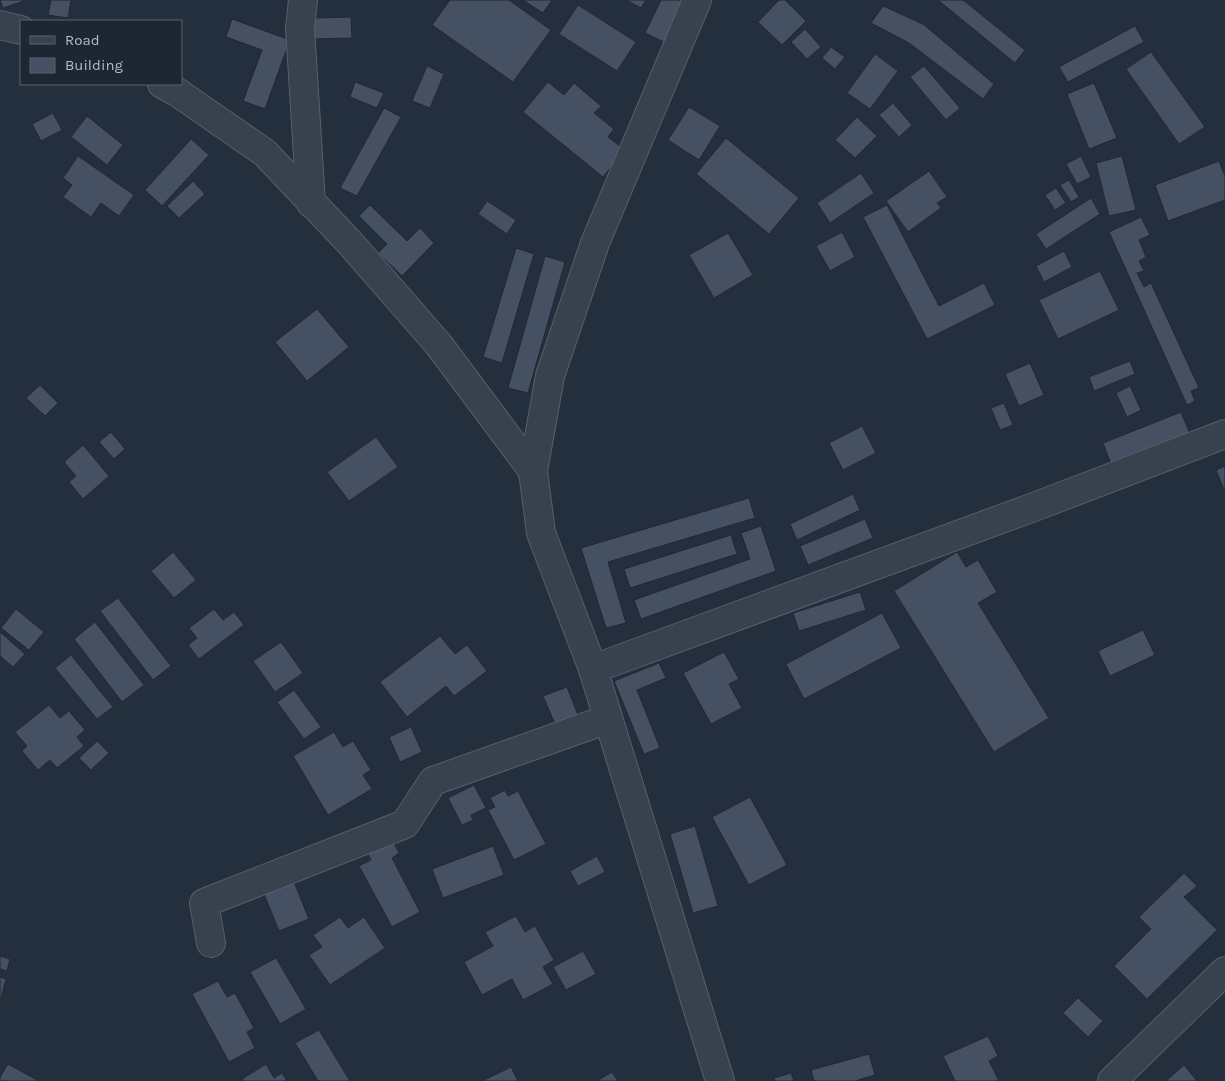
<svg xmlns="http://www.w3.org/2000/svg" width="1225" height="1081" font-family="Karla,sans-serif">
  <style>
    .building { fill: #455162; stroke: #1f2835 }
    .lines { fill: none; stroke-linecap: round; stroke-linejoin: round }
    .minor-casing { stroke: #565f6c; stroke-width: 30 }
    .minor { stroke: #38414e; stroke-width: 28 }
  </style>
  <rect width="100%" height="100%" fill="#242f3e"/>
  <g class="building">
    <path d="M 0,0 L 24,0 L 24,1 L 3,8 Z"/>
    <path d="M 51,0 L 71,0 L 68,18 L 48,15 Z"/>
    <path d="M 450,0 L 509,0 L 551,30 L 513,82 L 432,25 Z"/>
    <path d="M 523,0 L 552,0 L 543,13 Z"/>
    <path d="M 626,0 L 646,0 L 641,8 Z"/>
    <path d="M 661,0 L 684,0 L 664,42 L 645,33 Z"/>
    <path d="M 779,0 L 785,0 L 806,21 L 782,45 L 758,22 Z"/>
    <path d="M 938,0 L 963,0 L 1025,50 L 1015,63 Z"/>
    <path d="M 578,5 L 636,42 L 617,71 L 559,34 Z"/>
    <path d="M 883,6 L 923,24 L 994,84 L 983,99 L 909,43 L 871,23 Z"/>
    <path d="M 351,17 L 352,38 L 313,39 L 312,18 Z"/>
    <path d="M 232,19 L 290,40 L 265,109 L 243,101 L 262,50 L 226,37 Z"/>
    <path d="M 1135,26 L 1144,42 L 1068,82 L 1059,67 Z"/>
    <path d="M 805,29 L 821,47 L 807,59 L 791,42 Z"/>
    <path d="M 831,47 L 845,57 L 835,69 L 822,58 Z"/>
    <path d="M 1151,52 L 1205,127 L 1179,144 L 1126,69 Z"/>
    <path d="M 875,54 L 898,71 L 870,109 L 847,93 Z"/>
    <path d="M 427,66 L 444,74 L 430,108 L 412,101 Z"/>
    <path d="M 924,66 L 960,108 L 946,120 L 910,77 Z"/>
    <path d="M 355,82 L 384,93 L 377,108 L 350,97 Z"/>
    <path d="M 548,82 L 564,95 L 574,83 L 601,106 L 594,113 L 614,129 L 608,137 L 625,150 L 603,177 L 523,112 Z"/>
    <path d="M 1094,83 L 1117,138 L 1089,149 L 1067,94 Z"/>
    <path d="M 893,103 L 912,125 L 899,137 L 879,115 Z"/>
    <path d="M 689,107 L 720,126 L 699,160 L 668,140 Z"/>
    <path d="M 384,108 L 401,117 L 357,196 L 340,188 Z"/>
    <path d="M 53,113 L 62,130 L 41,141 L 32,124 Z"/>
    <path d="M 87,116 L 123,145 L 107,165 L 71,137 Z"/>
    <path d="M 857,117 L 877,136 L 855,158 L 835,140 Z"/>
    <path d="M 726,138 L 799,198 L 769,234 L 696,174 Z"/>
    <path d="M 191,139 L 209,155 L 162,206 L 145,190 Z"/>
    <path d="M 78,156 L 134,195 L 119,216 L 101,203 L 91,217 L 63,197 L 72,185 L 63,178 Z"/>
    <path d="M 1081,156 L 1091,177 L 1077,184 L 1066,164 Z"/>
    <path d="M 1122,156 L 1136,210 L 1109,216 L 1096,163 Z"/>
    <path d="M 1219,161 L 1225,176 L 1225,200 L 1168,221 L 1155,185 Z"/>
    <path d="M 929,171 L 947,197 L 937,203 L 941,208 L 908,232 L 886,201 Z"/>
    <path d="M 861,173 L 874,193 L 830,223 L 817,203 Z"/>
    <path d="M 1069,180 L 1079,197 L 1071,202 L 1060,185 Z"/>
    <path d="M 193,181 L 205,194 L 179,218 L 167,206 Z"/>
    <path d="M 1056,188 L 1066,203 L 1055,210 L 1045,195 Z"/>
    <path d="M 1091,198 L 1100,214 L 1046,249 L 1036,234 Z"/>
    <path d="M 487,201 L 516,220 L 507,234 L 478,214 Z"/>
    <path d="M 370,205 L 407,241 L 420,228 L 434,243 L 402,276 L 378,253 L 387,244 L 359,216 Z"/>
    <path d="M 887,205 L 939,306 L 984,283 L 995,305 L 927,339 L 863,217 Z"/>
    <path d="M 1141,217 L 1150,235 L 1139,240 L 1146,257 L 1139,261 L 1144,271 L 1137,273 L 1144,287 L 1151,283 L 1199,388 L 1191,391 L 1195,401 L 1187,405 L 1109,232 Z"/>
    <path d="M 842,232 L 855,257 L 830,271 L 816,246 Z"/>
    <path d="M 728,233 L 753,275 L 714,298 L 689,255 Z"/>
    <path d="M 516,248 L 534,254 L 502,363 L 483,357 Z"/>
    <path d="M 1064,251 L 1072,267 L 1044,282 L 1036,266 Z"/>
    <path d="M 545,256 L 565,262 L 528,393 L 508,388 Z"/>
    <path d="M 1100,271 L 1119,310 L 1058,339 L 1039,300 Z"/>
    <path d="M 317,309 L 349,347 L 307,381 L 275,342 Z"/>
    <path d="M 1130,361 L 1135,374 L 1094,391 L 1089,377 Z"/>
    <path d="M 1030,363 L 1044,395 L 1019,406 L 1005,374 Z"/>
    <path d="M 40,385 L 58,403 L 45,416 L 26,398 Z"/>
    <path d="M 1130,386 L 1141,410 L 1127,417 L 1116,393 Z"/>
    <path d="M 1004,403 L 1013,425 L 1000,430 L 991,408 Z"/>
    <path d="M 1181,412 L 1190,434 L 1111,464 L 1103,443 Z"/>
    <path d="M 862,426 L 876,453 L 843,470 L 829,443 Z"/>
    <path d="M 111,432 L 125,449 L 114,459 L 99,442 Z"/>
    <path d="M 376,437 L 398,467 L 349,501 L 327,472 Z"/>
    <path d="M 83,445 L 109,476 L 83,499 L 69,482 L 76,476 L 64,462 Z"/>
    <path d="M 1225,466 L 1225,492 L 1216,470 Z"/>
    <path d="M 853,494 L 860,510 L 797,540 L 790,524 Z"/>
    <path d="M 749,498 L 755,518 L 608,562 L 626,623 L 606,628 L 581,548 Z"/>
    <path d="M 865,519 L 873,538 L 808,565 L 800,546 Z"/>
    <path d="M 761,526 L 776,571 L 641,619 L 634,600 L 750,559 L 741,533 Z"/>
    <path d="M 731,535 L 737,554 L 630,588 L 624,569 Z"/>
    <path d="M 173,552 L 196,580 L 174,598 L 151,571 Z"/>
    <path d="M 957,552 L 966,567 L 978,560 L 997,592 L 978,603 L 1049,718 L 994,752 L 894,591 Z"/>
    <path d="M 860,592 L 866,610 L 799,631 L 793,613 Z"/>
    <path d="M 118,598 L 171,666 L 153,680 L 100,611 Z"/>
    <path d="M 16,609 L 44,632 L 29,650 L 1,628 Z"/>
    <path d="M 214,609 L 223,620 L 234,612 L 244,625 L 199,659 L 188,645 L 197,638 L 189,628 Z"/>
    <path d="M 882,613 L 901,648 L 804,699 L 786,664 Z"/>
    <path d="M 95,622 L 144,685 L 122,702 L 74,639 Z"/>
    <path d="M 1143,630 L 1155,655 L 1110,676 L 1098,651 Z"/>
    <path d="M 0,632 L 25,654 L 13,667 L 0,656 Z"/>
    <path d="M 440,636 L 455,654 L 467,645 L 487,671 L 454,696 L 446,686 L 407,717 L 380,682 Z"/>
    <path d="M 281,642 L 303,673 L 275,692 L 253,661 Z"/>
    <path d="M 724,652 L 739,679 L 729,684 L 742,708 L 711,724 L 683,673 Z"/>
    <path d="M 71,655 L 113,707 L 97,719 L 55,668 Z"/>
    <path d="M 659,663 L 666,678 L 637,690 L 660,748 L 644,754 L 614,681 Z"/>
    <path d="M 567,687 L 578,715 L 555,724 L 543,696 Z"/>
    <path d="M 294,690 L 321,727 L 304,739 L 277,702 Z"/>
    <path d="M 49,705 L 60,718 L 69,711 L 85,730 L 77,737 L 84,746 L 57,768 L 50,760 L 38,770 L 22,751 L 27,746 L 15,732 Z"/>
    <path d="M 411,727 L 422,752 L 400,762 L 389,737 Z"/>
    <path d="M 334,732 L 343,747 L 353,741 L 371,770 L 363,775 L 372,789 L 328,815 L 293,756 Z"/>
    <path d="M 97,741 L 109,753 L 91,770 L 79,758 Z"/>
    <path d="M 474,785 L 486,808 L 471,815 L 473,820 L 462,825 L 448,798 Z"/>
    <path d="M 505,790 L 508,796 L 518,791 L 546,844 L 514,860 L 488,810 L 495,807 L 490,798 Z"/>
    <path d="M 750,797 L 787,865 L 749,885 L 712,817 Z"/>
    <path d="M 695,826 L 718,906 L 693,913 L 670,834 Z"/>
    <path d="M 391,837 L 399,853 L 392,858 L 420,912 L 392,927 L 359,866 L 371,860 L 366,850 Z"/>
    <path d="M 493,846 L 504,875 L 443,898 L 432,869 Z"/>
    <path d="M 597,856 L 605,872 L 578,886 L 570,871 Z"/>
    <path d="M 1184,873 L 1197,886 L 1184,897 L 1217,930 L 1147,999 L 1114,966 L 1151,929 L 1139,917 Z"/>
    <path d="M 294,882 L 309,919 L 279,931 L 264,894 Z"/>
    <path d="M 516,916 L 525,932 L 535,926 L 554,960 L 543,967 L 553,984 L 523,1000 L 512,979 L 482,995 L 464,962 L 493,946 L 485,932 Z"/>
    <path d="M 340,917 L 348,928 L 364,917 L 385,948 L 330,985 L 309,955 L 322,947 L 313,935 Z"/>
    <path d="M 583,951 L 596,974 L 566,990 L 553,967 Z"/>
    <path d="M 0,956 L 10,959 L 7,971 L 0,969 Z"/>
    <path d="M 276,958 L 306,1009 L 280,1024 L 250,972 Z"/>
    <path d="M 0,977 L 6,979 L 0,1002 Z"/>
    <path d="M 218,981 L 227,997 L 235,993 L 254,1028 L 247,1032 L 255,1048 L 229,1062 L 192,994 Z"/>
    <path d="M 1078,998 L 1103,1021 L 1088,1037 L 1063,1013 Z"/>
    <path d="M 319,1030 L 350,1081 L 318,1081 L 295,1043 Z"/>
    <path d="M 988,1036 L 998,1056 L 989,1061 L 999,1081 L 955,1081 L 943,1056 Z"/>
    <path d="M 869,1054 L 875,1075 L 858,1080 L 858,1081 L 814,1081 L 811,1070 Z"/>
    <path d="M 8,1064 L 37,1080 L 37,1081 L 0,1081 L 0,1077 Z"/>
    <path d="M 266,1064 L 274,1078 L 282,1073 L 287,1081 L 243,1081 L 242,1079 Z"/>
    <path d="M 1184,1065 L 1197,1081 L 1166,1081 Z"/>
    <path d="M 511,1067 L 518,1081 L 482,1081 Z"/>
    <path d="M 612,1072 L 618,1081 L 597,1081 Z"/>
    <path d="M 791,1073 L 794,1081 L 775,1081 L 774,1078 Z"/>
  </g>
  <g class="lines">
    <defs>
      <g id="minor">
        <path d="M 303,0 L 300,28 L 311,203"/>
        <path d="M 697,0 L 595,243 L 550,376 L 533,471 L 541,533 L 593,669 L 720,1081"/>
        <path d="M 0,25 L 21,30"/>
        <path d="M 162,84 L 177,92 L 265,153 L 351,244 L 439,345 L 533,471"/>
        <path d="M 593,669 L 1034,507 L 1225,434"/>
        <path d="M 211,943 L 204,903 L 405,824 L 433,781 L 608,719"/>
        <path d="M 1112,1081 L 1225,971"/>
      </g>
    </defs>
    <use href="#minor" class="minor-casing"/>
    <use href="#minor" class="minor"/>
  </g>
  <rect x="20" y="20" width="162" height="65" fill="#1d2633" stroke="#59626f"/>
  <rect x="30" y="36" width="25" height="8" fill="#38414e" stroke="#59626f"/>
  <text x="65" y="45" font-size="15" fill="#b4bcc9">Road</text>
  <rect x="30" y="58" width="25" height="15" fill="#455162" stroke="#59626f"/>
  <text x="65" y="70" font-size="15" fill="#b4bcc9">Building</text>
</svg>
